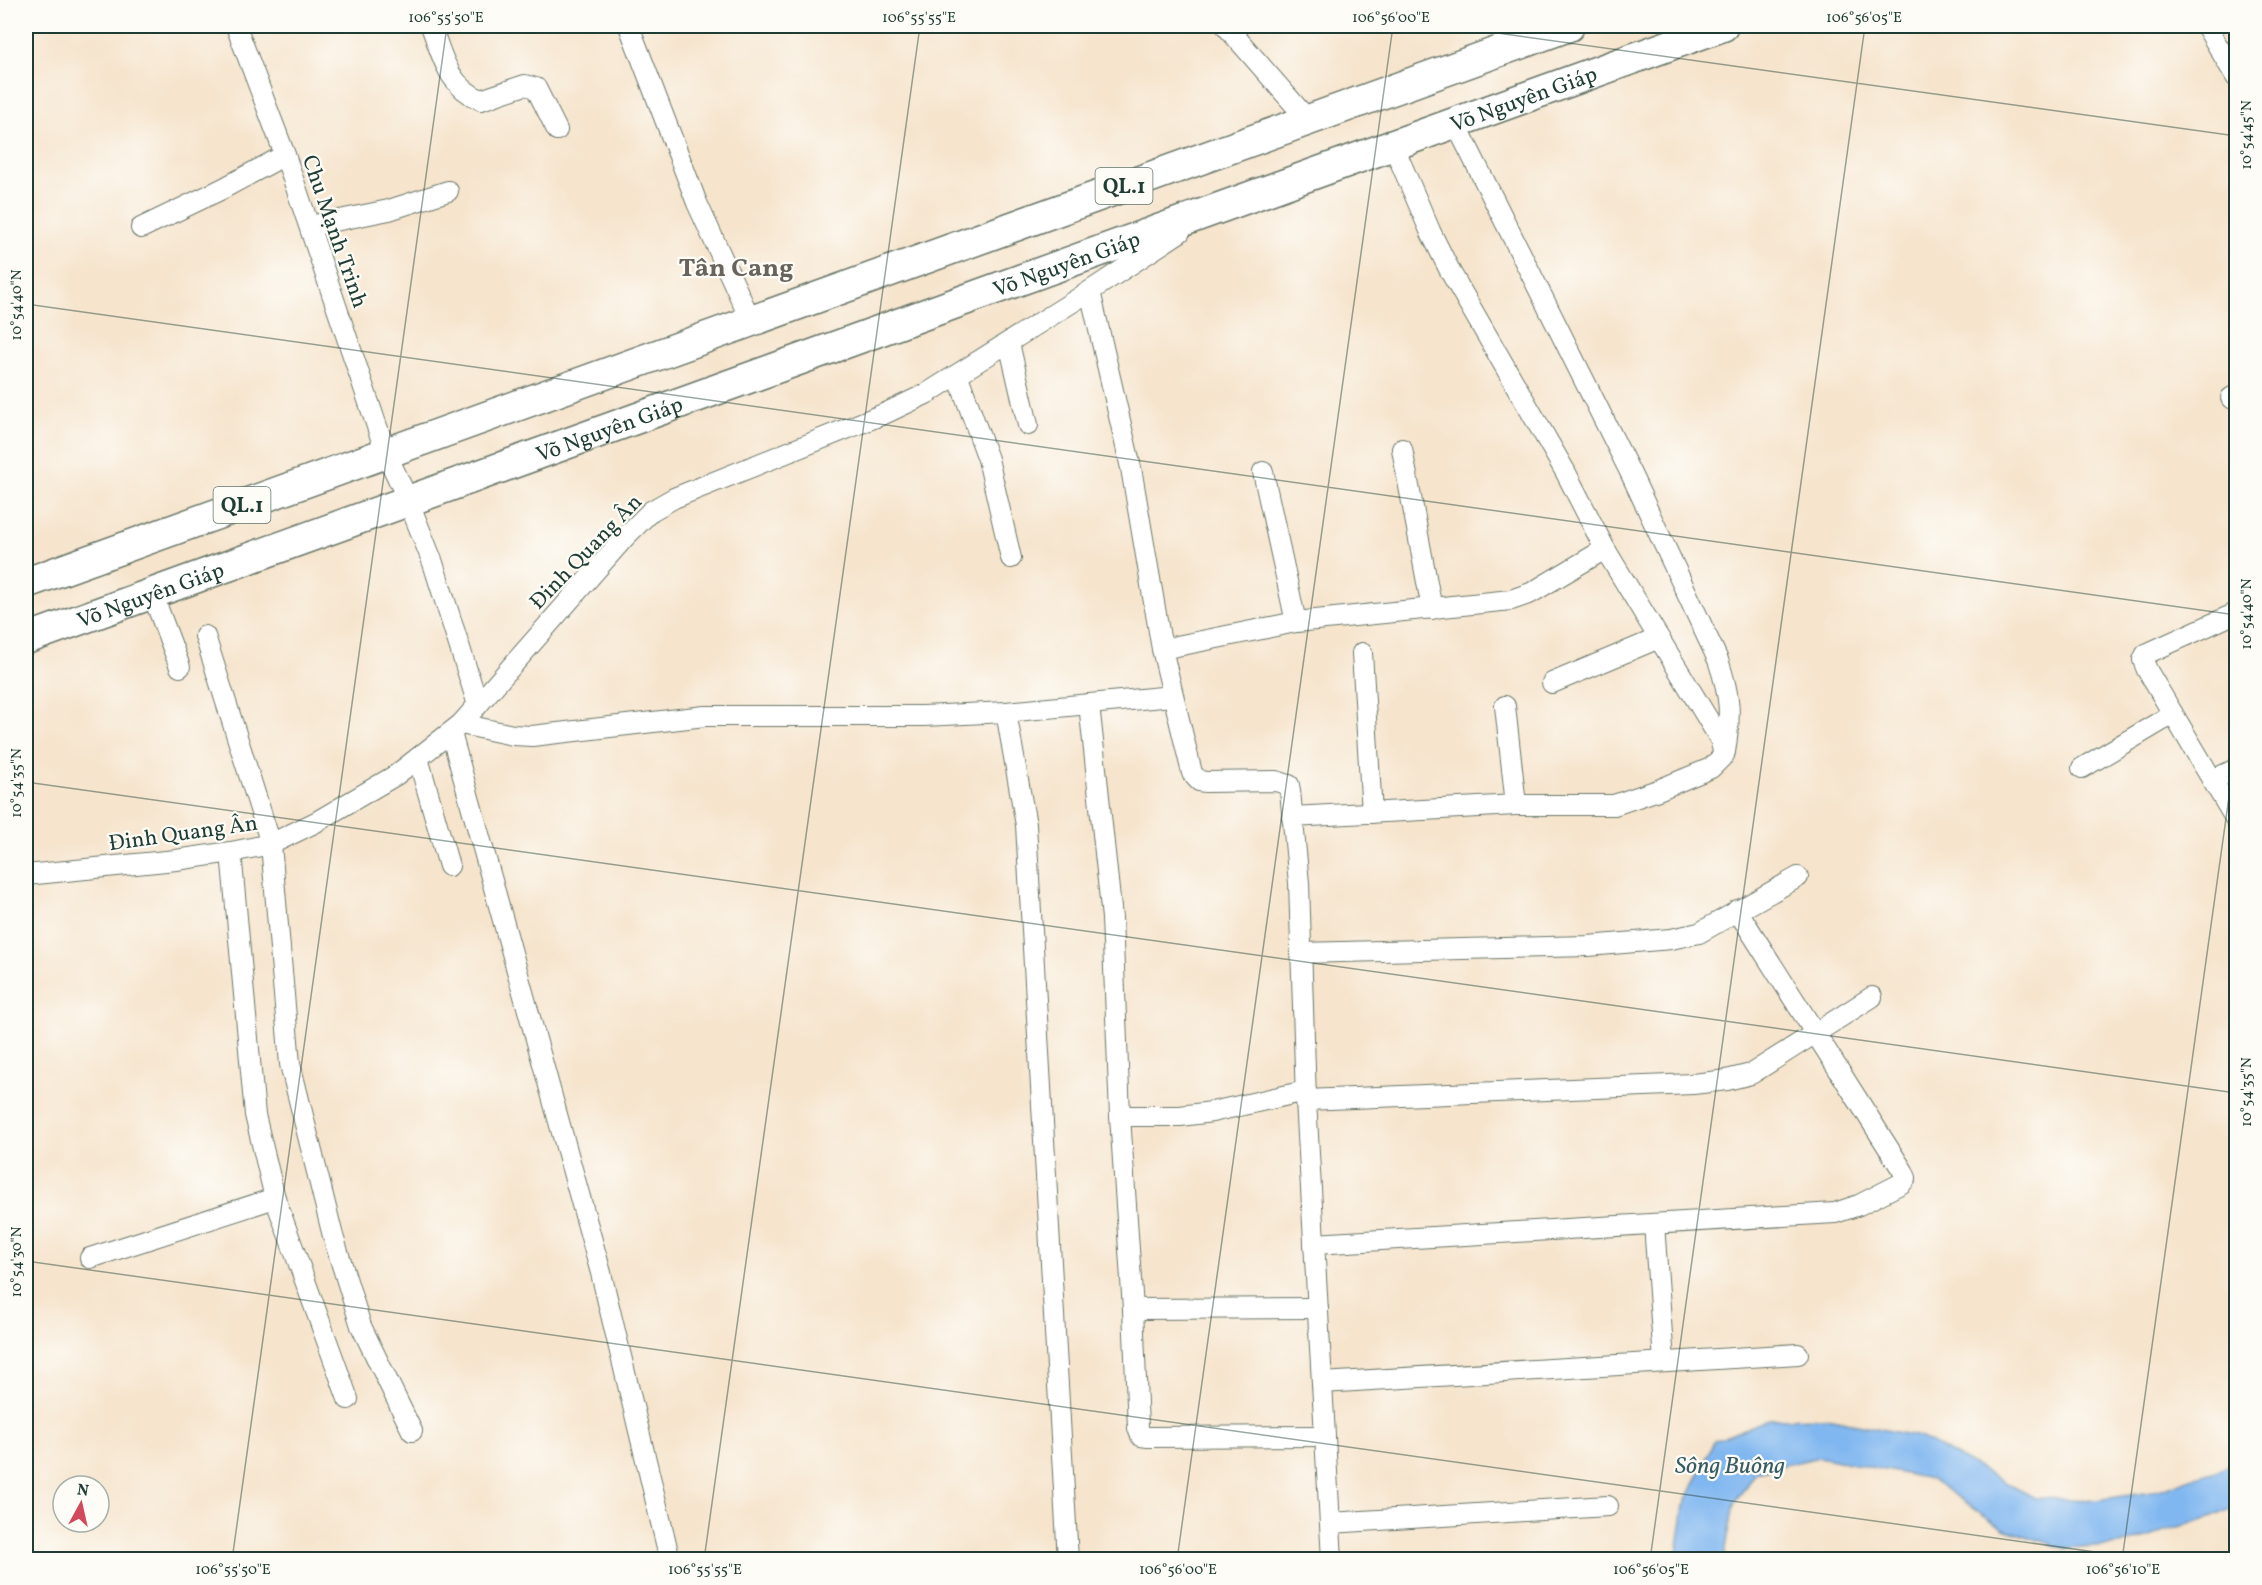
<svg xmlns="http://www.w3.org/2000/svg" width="2262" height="1585" font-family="Vollkorn,serif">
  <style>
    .water { fill: #81b7f0; stroke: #507a92; stroke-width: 1.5 }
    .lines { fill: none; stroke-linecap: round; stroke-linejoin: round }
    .minor-casing { stroke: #6a7769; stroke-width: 22 }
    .highway-casing { stroke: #6a7769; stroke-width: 33 }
    .minor { stroke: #fff; stroke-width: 20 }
    .highway { stroke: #fff; stroke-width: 30 }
    .ticks { fill: none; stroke: #1f3d34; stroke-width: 1.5; stroke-opacity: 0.45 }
    .labels { text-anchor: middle; stroke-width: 4.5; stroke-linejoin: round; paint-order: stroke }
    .shield { fill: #fdfcf7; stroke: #62766e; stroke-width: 1.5 }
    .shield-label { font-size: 21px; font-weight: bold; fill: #1f3d34 }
    .street-label { font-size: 22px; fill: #1f3d34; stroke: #fdfcf7 }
    .water-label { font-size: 24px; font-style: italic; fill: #385c63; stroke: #fdfcf7 }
    .quarter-label { font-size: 26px; font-weight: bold; fill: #68635c; stroke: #fdfcf7 }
    .neatline { fill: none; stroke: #1f3d34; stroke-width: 2 }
    .ticks-label { font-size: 15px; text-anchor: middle; fill: #1f3d34 }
  </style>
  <rect width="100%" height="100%" fill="#fdfcf7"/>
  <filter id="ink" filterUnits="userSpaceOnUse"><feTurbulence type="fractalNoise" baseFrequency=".0167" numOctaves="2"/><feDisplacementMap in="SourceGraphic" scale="12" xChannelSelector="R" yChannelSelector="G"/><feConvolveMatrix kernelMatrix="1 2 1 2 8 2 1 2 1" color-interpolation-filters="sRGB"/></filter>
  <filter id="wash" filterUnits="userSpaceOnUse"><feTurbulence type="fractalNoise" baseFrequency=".008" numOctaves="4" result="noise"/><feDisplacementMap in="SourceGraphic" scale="24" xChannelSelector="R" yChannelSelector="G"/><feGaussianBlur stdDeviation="1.35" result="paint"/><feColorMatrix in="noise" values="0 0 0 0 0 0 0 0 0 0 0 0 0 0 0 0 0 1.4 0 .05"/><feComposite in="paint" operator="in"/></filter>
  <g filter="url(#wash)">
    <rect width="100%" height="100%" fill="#f6e4cc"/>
    <path class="water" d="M 1827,1418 L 1920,1437 L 2035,1498 L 2096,1500 L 2152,1492 L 2236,1464 L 2236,1506 L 2220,1514 L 2120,1545 L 2067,1549 L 2004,1529 L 1931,1479 L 1819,1457 L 1755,1472 L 1734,1504 L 1724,1559 L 1676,1559 L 1684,1506 L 1714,1441 L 1769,1419 Z"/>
  </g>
  <g filter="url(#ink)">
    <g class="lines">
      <defs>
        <g id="minor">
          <path d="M 236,26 L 285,155 L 386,453 L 408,500 L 433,563 L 478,705"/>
          <path d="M 431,26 C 443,57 447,85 481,100 L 525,85 L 536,88 L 557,130"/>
          <path d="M 629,26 L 697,203 L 751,321"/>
          <path d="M 1226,26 L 1308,120"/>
          <path d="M 2206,26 L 2236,77"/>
          <path d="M 1455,122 L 1631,474 L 1718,660 C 1731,698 1731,713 1725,752"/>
          <path d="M 310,226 L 389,210 L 448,191"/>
          <path d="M 141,228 L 222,189 L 285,155"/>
          <path d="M 1090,291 L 1131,468 L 1162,649 L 1192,773 L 1199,781 L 1206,782 L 1276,781 L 1289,785 L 1290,791 L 1299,883 L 1306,1100 L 1332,1560"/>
          <path d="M 1009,343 L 1028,425"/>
          <path d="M 958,376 L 988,459 L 1011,558"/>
          <path d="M 2231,398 L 2236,395"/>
          <path d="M 1402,449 L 1432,609"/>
          <path d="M 1263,472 L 1296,622"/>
          <path d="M 152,593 L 180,667"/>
          <path d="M 2236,613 L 2146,654 L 2143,660 L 2147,670 L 2236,820"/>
          <path d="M 205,636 L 271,844 L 290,1064 L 333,1236 L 361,1326 L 412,1431"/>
          <path d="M 1162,649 L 1296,622 L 1511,600 L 1531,593 L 1605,549"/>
          <path d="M 1362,653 L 1372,813"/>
          <path d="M 1552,683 L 1659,638"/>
          <path d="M 1089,704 L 1112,918 L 1120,1116 L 1133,1309 L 1138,1428 L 1141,1436 L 1148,1437 L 1325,1436"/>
          <path d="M 1505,706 L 1516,805"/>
          <path d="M 1006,712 L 1026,825 L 1068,1560"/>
          <path d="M 461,724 L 513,735 L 532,736 L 705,716 L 923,716 L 1006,712 L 1172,696"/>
          <path d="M 451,733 L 601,1273 L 670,1560"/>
          <path d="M 418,758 L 449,866"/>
          <path d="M 2082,768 L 2173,714"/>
          <path d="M 2212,780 L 2236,769"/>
          <path d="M 1292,817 L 1516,805 L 1614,805 L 1658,790 L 1711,768 L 1724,755 L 1720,739 L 1605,549 L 1565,471 L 1451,273 L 1431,233 L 1393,145"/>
          <path d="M 231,852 L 255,1115 L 275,1198 L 348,1399"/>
          <path d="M 26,875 L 176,860 L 231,852 L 271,844 L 316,822 L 396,775 L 461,724 L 625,537 L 651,511 L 674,498 L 886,413 L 926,394 L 1090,291 L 1180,232"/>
          <path d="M 1301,953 L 1588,946 L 1671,939 L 1699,933 L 1798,877"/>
          <path d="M 1306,1100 L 1693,1084 L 1727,1080 L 1751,1074 L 1872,997"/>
          <path d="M 1120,1116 L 1180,1116 L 1212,1112 L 1306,1091"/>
          <path d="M 1654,1224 L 1664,1362"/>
          <path d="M 1314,1244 L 1835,1213 L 1859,1205 L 1902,1183 L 1906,1178 L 1903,1171 L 1737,910"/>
          <path d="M 90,1258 L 275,1198"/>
          <path d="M 1133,1309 L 1318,1308"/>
          <path d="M 1322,1383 L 1798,1354"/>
          <path d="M 1330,1523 L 1608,1506"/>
        </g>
        <g id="highway">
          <path d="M 26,583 L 1569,26"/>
          <path id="s1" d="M 26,639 L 1723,26"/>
        </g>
      </defs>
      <use href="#minor" class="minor-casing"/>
      <use href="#highway" class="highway-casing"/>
      <use href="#minor" class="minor"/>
      <use href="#highway" class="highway"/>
    </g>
  </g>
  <path class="ticks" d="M 1447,26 L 2236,136M 26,304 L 2236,615M 26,782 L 2236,1093M 26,1261 L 2152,1560M 232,1560 L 447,26M 704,1560 L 920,26M 1177,1560 L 1393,26M 1650,1560 L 1865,26M 2122,1560 L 2236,747"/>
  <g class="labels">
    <g class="shield">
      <rect x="1095.5" y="168" width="57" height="36" rx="4.5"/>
      <rect x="213.5" y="487" width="57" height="36" rx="4.5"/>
    </g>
    <g class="shield-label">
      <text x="1124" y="193">QL.1</text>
      <text x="242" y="512">QL.1</text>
    </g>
    <g class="street-label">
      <text dy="8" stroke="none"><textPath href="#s1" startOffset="1592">Võ Nguyên Giáp</textPath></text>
      <text transform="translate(336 231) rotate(71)" y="8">Chu Mạnh Trinh</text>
      <text dy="8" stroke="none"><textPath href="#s1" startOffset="1106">Võ Nguyên Giáp</textPath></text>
      <text dy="8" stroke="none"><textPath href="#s1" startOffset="620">Võ Nguyên Giáp</textPath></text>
      <text transform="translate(585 551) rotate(-46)" y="8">Đinh Quang Ân</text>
      <text dy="8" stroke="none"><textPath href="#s1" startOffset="132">Võ Nguyên Giáp</textPath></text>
      <text transform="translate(183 832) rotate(-8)" y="8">Đinh Quang Ân</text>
    </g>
    <g class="water-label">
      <text x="1730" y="1473">Sông Buông</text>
    </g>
    <g class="quarter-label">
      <text x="736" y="276">Tân Cang</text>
    </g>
  </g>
  <rect width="2262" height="1585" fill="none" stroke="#fdfcf7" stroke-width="66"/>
  <g transform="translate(81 1504) rotate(8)"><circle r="28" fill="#fdfcf7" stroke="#a4b0a9" stroke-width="1.5"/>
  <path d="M0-4.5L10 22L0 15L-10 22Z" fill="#d1495b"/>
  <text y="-9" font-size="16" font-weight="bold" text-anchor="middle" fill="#1f3d34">N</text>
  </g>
  <rect x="33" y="33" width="2196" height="1519" class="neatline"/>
  <g class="ticks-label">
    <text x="446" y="22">106°55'50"E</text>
    <text x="919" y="22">106°55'55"E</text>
    <text x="1391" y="22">106°56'00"E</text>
    <text x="1864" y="22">106°56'05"E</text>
    <text transform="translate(2246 135) rotate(-90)" y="5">10°54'45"N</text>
    <text transform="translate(16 305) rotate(-90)" y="5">10°54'40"N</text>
    <text transform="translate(2246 614) rotate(-90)" y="5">10°54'40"N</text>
    <text transform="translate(16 783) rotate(-90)" y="5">10°54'35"N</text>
    <text transform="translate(2246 1092) rotate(-90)" y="5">10°54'35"N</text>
    <text transform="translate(16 1262) rotate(-90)" y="5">10°54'30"N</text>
    <text x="233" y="1574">106°55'50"E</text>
    <text x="705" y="1574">106°55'55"E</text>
    <text x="1178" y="1574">106°56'00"E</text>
    <text x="1651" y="1574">106°56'05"E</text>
    <text x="2123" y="1574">106°56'10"E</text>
  </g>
</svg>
